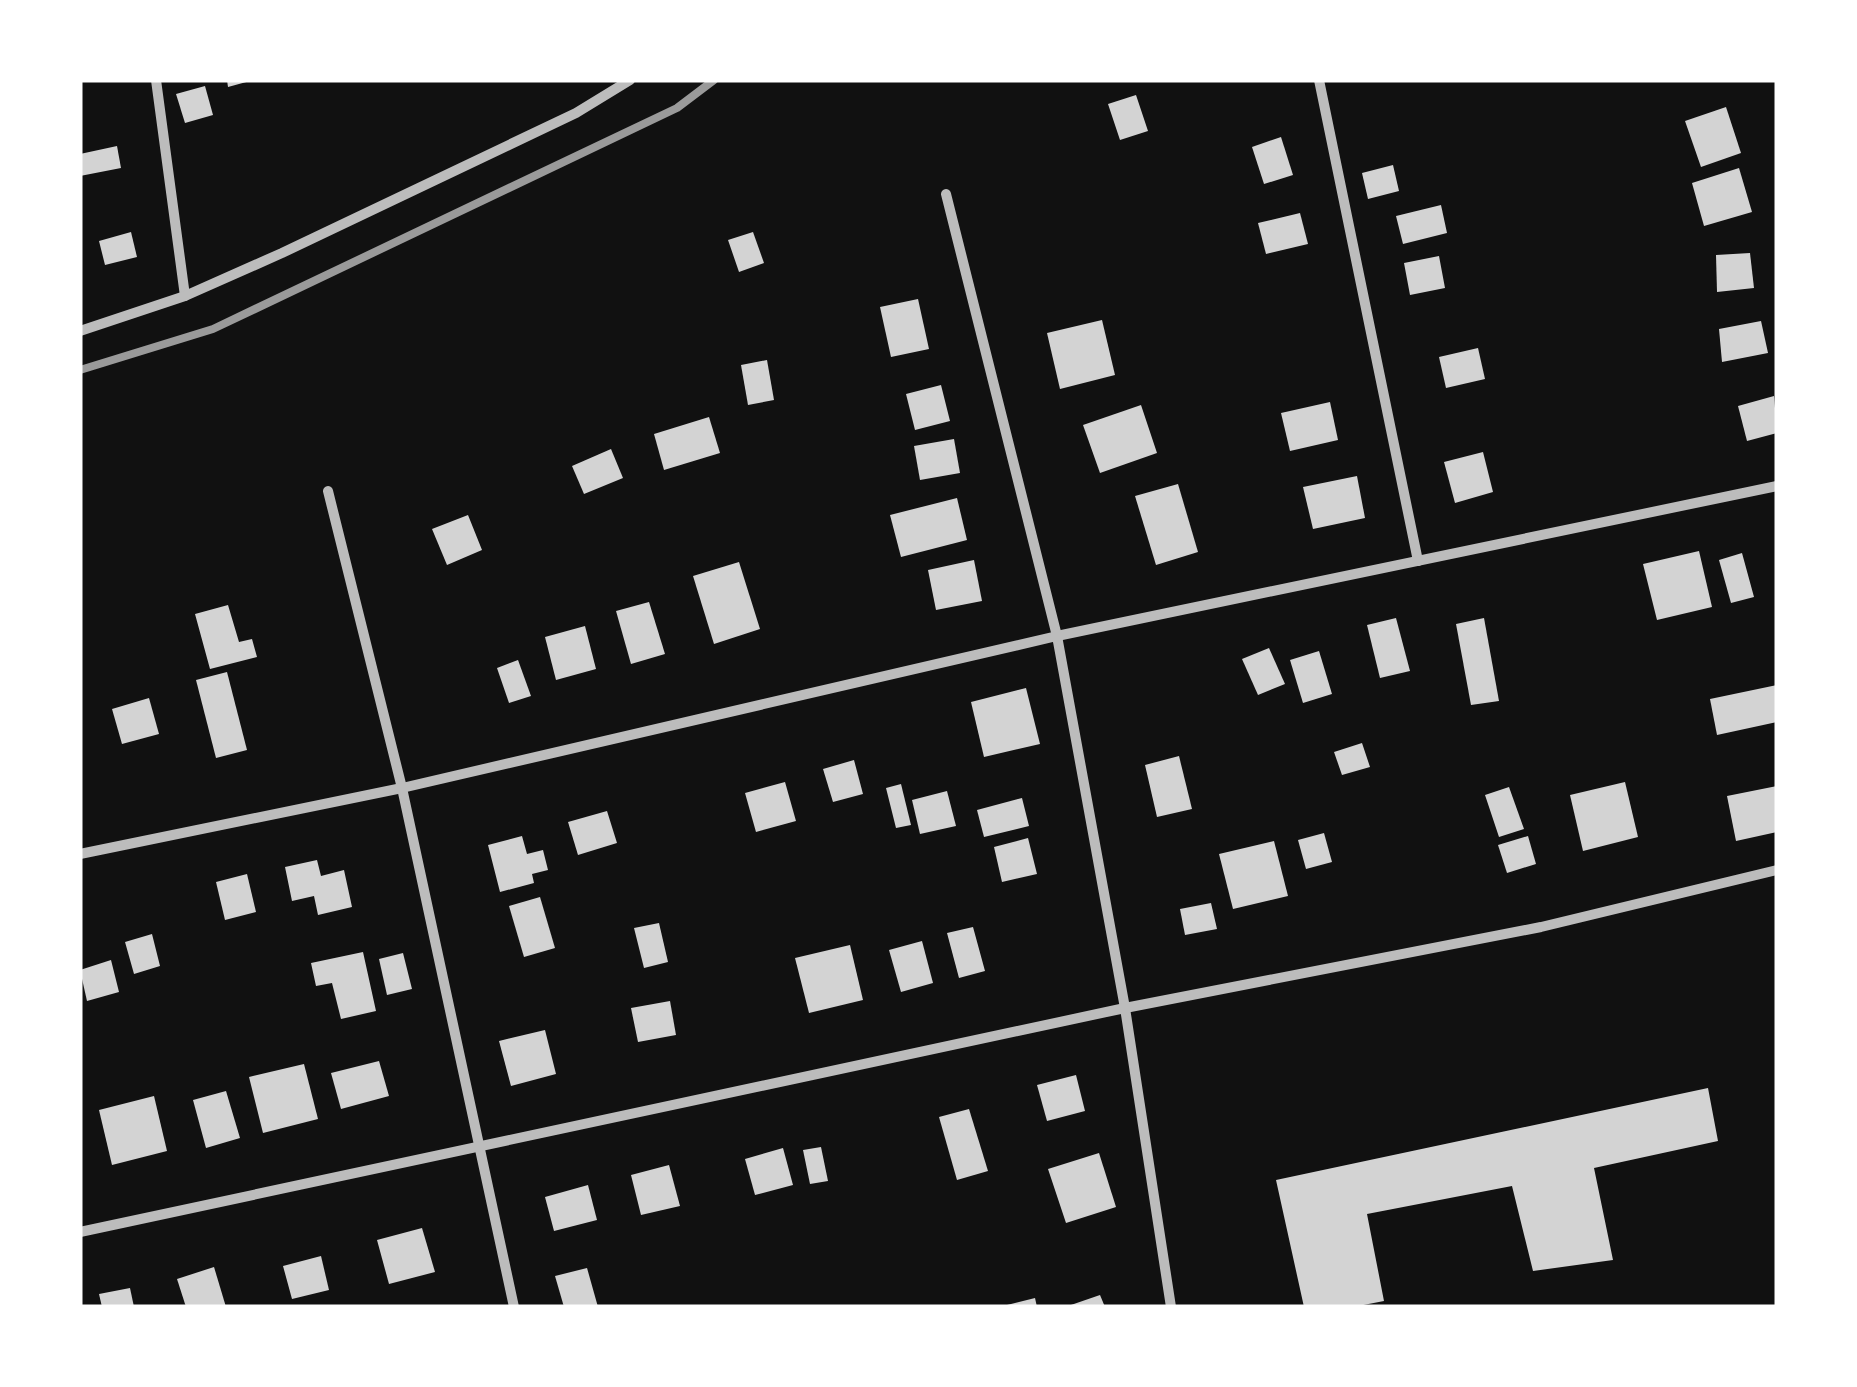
<svg xmlns="http://www.w3.org/2000/svg" width="1857" height="1387" font-family="Overpass,sans-serif">
  <style>
    .building { fill: #d3d3d3 }
    .lines { fill: none; stroke-linecap: round; stroke-linejoin: round }
    .minor { stroke: #bcbcbc; stroke-width: 10 }
    .rail { stroke: #9a9a9a; stroke-width: 8 }
  </style>
  <rect width="100%" height="100%" fill="#111"/>
  <g class="building">
    <path d="M 227,80 L 250,80 L 250,81 L 228,87 Z"/>
    <path d="M 205,86 L 213,115 L 185,123 L 176,94 Z"/>
    <path d="M 1136,95 L 1148,131 L 1120,140 L 1108,104 Z"/>
    <path d="M 1726,107 L 1741,153 L 1701,167 L 1685,121 Z"/>
    <path d="M 1281,137 L 1293,175 L 1264,184 L 1252,147 Z"/>
    <path d="M 117,146 L 121,168 L 80,176 L 80,154 Z"/>
    <path d="M 1393,165 L 1399,191 L 1368,199 L 1362,173 Z"/>
    <path d="M 1739,168 L 1752,212 L 1704,226 L 1692,183 Z"/>
    <path d="M 1441,205 L 1447,233 L 1403,244 L 1396,216 Z"/>
    <path d="M 1300,213 L 1308,244 L 1266,254 L 1258,223 Z"/>
    <path d="M 131,232 L 137,257 L 105,265 L 99,241 Z"/>
    <path d="M 753,232 L 764,263 L 739,272 L 728,240 Z"/>
    <path d="M 1750,253 L 1754,288 L 1717,292 L 1716,255 Z"/>
    <path d="M 1439,256 L 1445,288 L 1410,295 L 1404,263 Z"/>
    <path d="M 918,299 L 929,349 L 891,357 L 880,307 Z"/>
    <path d="M 1102,320 L 1115,375 L 1060,389 L 1047,333 Z"/>
    <path d="M 1761,321 L 1768,353 L 1722,362 L 1719,329 Z"/>
    <path d="M 1478,348 L 1485,379 L 1446,388 L 1439,357 Z"/>
    <path d="M 767,360 L 774,400 L 748,405 L 741,365 Z"/>
    <path d="M 941,385 L 950,421 L 915,430 L 906,394 Z"/>
    <path d="M 1774,396 L 1777,433 L 1747,441 L 1738,406 Z"/>
    <path d="M 1330,402 L 1338,440 L 1290,451 L 1281,413 Z"/>
    <path d="M 1141,405 L 1157,453 L 1100,473 L 1083,425 Z"/>
    <path d="M 709,417 L 720,453 L 664,470 L 654,434 Z"/>
    <path d="M 954,439 L 960,473 L 920,480 L 914,446 Z"/>
    <path d="M 611,449 L 623,478 L 584,494 L 572,466 Z"/>
    <path d="M 1483,452 L 1493,492 L 1455,503 L 1444,462 Z"/>
    <path d="M 1357,476 L 1365,518 L 1313,529 L 1303,487 Z"/>
    <path d="M 1178,484 L 1198,552 L 1156,565 L 1135,496 Z"/>
    <path d="M 957,498 L 967,540 L 901,557 L 890,515 Z"/>
    <path d="M 468,515 L 482,550 L 447,565 L 432,529 Z"/>
    <path d="M 1699,551 L 1712,607 L 1657,620 L 1643,564 Z"/>
    <path d="M 1742,553 L 1754,597 L 1731,603 L 1719,560 Z"/>
    <path d="M 974,560 L 982,601 L 936,610 L 928,570 Z"/>
    <path d="M 739,562 L 760,629 L 714,644 L 693,576 Z"/>
    <path d="M 649,602 L 665,654 L 631,664 L 616,611 Z"/>
    <path d="M 228,605 L 239,642 L 252,639 L 257,657 L 210,669 L 195,614 Z"/>
    <path d="M 1396,618 L 1410,671 L 1380,678 L 1367,625 Z"/>
    <path d="M 1484,618 L 1499,701 L 1471,705 L 1456,624 Z"/>
    <path d="M 585,626 L 596,669 L 556,680 L 545,637 Z"/>
    <path d="M 1269,648 L 1285,684 L 1258,695 L 1242,659 Z"/>
    <path d="M 1319,651 L 1332,694 L 1303,703 L 1290,660 Z"/>
    <path d="M 518,660 L 531,696 L 509,703 L 497,668 Z"/>
    <path d="M 227,672 L 247,750 L 216,758 L 196,680 Z"/>
    <path d="M 1777,685 L 1777,722 L 1717,735 L 1710,699 Z"/>
    <path d="M 1026,688 L 1040,744 L 984,757 L 971,702 Z"/>
    <path d="M 149,698 L 159,734 L 122,744 L 112,709 Z"/>
    <path d="M 1362,743 L 1370,767 L 1342,775 L 1334,752 Z"/>
    <path d="M 1179,756 L 1192,809 L 1157,817 L 1145,765 Z"/>
    <path d="M 854,760 L 863,794 L 833,802 L 823,769 Z"/>
    <path d="M 785,782 L 796,821 L 756,832 L 745,793 Z"/>
    <path d="M 1625,782 L 1638,837 L 1583,851 L 1570,795 Z"/>
    <path d="M 901,784 L 911,825 L 896,828 L 886,788 Z"/>
    <path d="M 1777,786 L 1777,832 L 1736,841 L 1727,796 Z"/>
    <path d="M 1509,787 L 1524,829 L 1499,837 L 1485,795 Z"/>
    <path d="M 947,791 L 956,826 L 920,834 L 912,800 Z"/>
    <path d="M 1022,798 L 1029,826 L 984,837 L 977,810 Z"/>
    <path d="M 607,811 L 617,843 L 578,855 L 568,822 Z"/>
    <path d="M 1324,833 L 1332,862 L 1306,869 L 1298,840 Z"/>
    <path d="M 522,836 L 527,854 L 543,850 L 548,870 L 532,874 L 534,883 L 500,892 L 488,845 Z"/>
    <path d="M 1528,836 L 1536,864 L 1507,873 L 1498,845 Z"/>
    <path d="M 1028,838 L 1037,874 L 1002,882 L 994,847 Z"/>
    <path d="M 1274,841 L 1288,896 L 1233,909 L 1219,854 Z"/>
    <path d="M 317,860 L 321,876 L 344,870 L 352,907 L 318,915 L 314,896 L 292,901 L 285,867 Z"/>
    <path d="M 247,874 L 256,912 L 225,920 L 216,882 Z"/>
    <path d="M 540,897 L 555,948 L 524,957 L 509,906 Z"/>
    <path d="M 1211,903 L 1217,929 L 1185,935 L 1180,909 Z"/>
    <path d="M 659,923 L 668,962 L 644,968 L 634,928 Z"/>
    <path d="M 973,927 L 985,971 L 959,978 L 947,933 Z"/>
    <path d="M 152,934 L 160,966 L 134,974 L 125,942 Z"/>
    <path d="M 922,941 L 933,983 L 901,992 L 889,950 Z"/>
    <path d="M 850,945 L 863,1000 L 809,1013 L 795,958 Z"/>
    <path d="M 363,952 L 376,1011 L 341,1019 L 332,983 L 316,986 L 311,963 Z"/>
    <path d="M 403,953 L 412,989 L 387,995 L 379,959 Z"/>
    <path d="M 111,960 L 119,992 L 87,1001 L 80,970 Z"/>
    <path d="M 670,1001 L 676,1035 L 638,1042 L 631,1008 Z"/>
    <path d="M 545,1030 L 556,1074 L 511,1086 L 499,1041 Z"/>
    <path d="M 379,1061 L 389,1096 L 341,1109 L 331,1073 Z"/>
    <path d="M 304,1064 L 318,1119 L 263,1133 L 249,1077 Z"/>
    <path d="M 1076,1075 L 1085,1111 L 1047,1121 L 1037,1085 Z"/>
    <path d="M 1708,1088 L 1718,1141 L 1594,1168 L 1613,1260 L 1533,1271 L 1512,1186 L 1367,1214 L 1384,1301 L 1353,1307 L 1304,1307 L 1276,1180 Z"/>
    <path d="M 226,1091 L 240,1138 L 206,1148 L 193,1100 Z"/>
    <path d="M 154,1096 L 167,1151 L 112,1165 L 99,1110 Z"/>
    <path d="M 969,1109 L 988,1171 L 957,1180 L 939,1117 Z"/>
    <path d="M 821,1147 L 828,1181 L 810,1184 L 803,1150 Z"/>
    <path d="M 783,1148 L 793,1185 L 755,1195 L 745,1159 Z"/>
    <path d="M 1099,1153 L 1116,1207 L 1066,1223 L 1048,1169 Z"/>
    <path d="M 669,1165 L 680,1206 L 641,1215 L 631,1175 Z"/>
    <path d="M 588,1185 L 597,1220 L 554,1231 L 545,1197 Z"/>
    <path d="M 422,1228 L 435,1272 L 389,1284 L 377,1240 Z"/>
    <path d="M 321,1256 L 329,1290 L 292,1299 L 283,1266 Z"/>
    <path d="M 214,1267 L 226,1307 L 186,1307 L 177,1279 Z"/>
    <path d="M 587,1268 L 598,1307 L 564,1307 L 555,1276 Z"/>
    <path d="M 130,1288 L 134,1307 L 102,1307 L 99,1294 Z"/>
    <path d="M 1100,1295 L 1105,1307 L 1068,1307 L 1068,1306 Z"/>
    <path d="M 1035,1298 L 1037,1307 L 1003,1307 L 1003,1306 Z"/>
  </g>
  <g class="lines">
    <g class="minor">
      <path d="M 156,80 L 185,296"/>
      <path d="M 1319,80 L 1418,561"/>
      <path d="M 946,194 L 1057,636 L 1125,1008 L 1171,1307"/>
      <path d="M 80,331 L 185,296 L 282,253 L 576,113 L 630,80"/>
      <path d="M 328,491 L 402,788 L 514,1307"/>
      <path d="M 80,854 L 402,788 L 1057,636 L 1777,486"/>
      <path d="M 80,1232 L 1125,1008 L 1541,927 L 1777,870"/>
    </g>
    <path class="rail" d="M 80,370 L 213,329 L 677,108 L 714,80"/>
  </g>
  <rect width="1857" height="1387" fill="none" stroke="#ffffff" stroke-width="165"/>
</svg>
